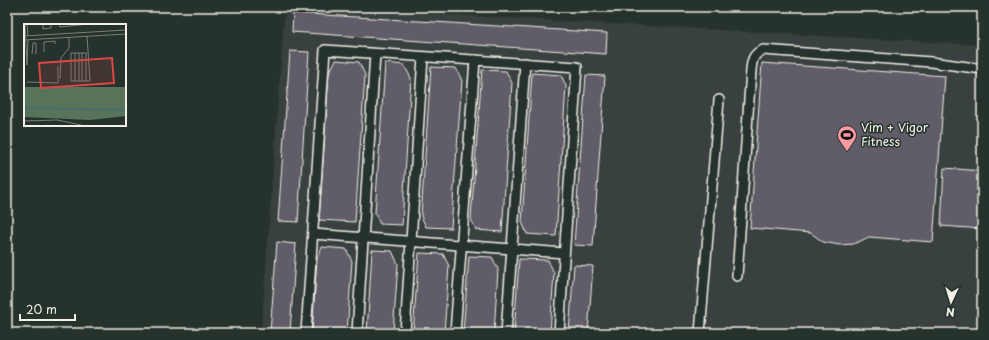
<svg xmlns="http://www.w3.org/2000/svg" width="989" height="340" font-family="'Playpen Sans',sans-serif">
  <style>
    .built { fill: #37403f }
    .building { fill: #605d68; stroke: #f4f1e8 }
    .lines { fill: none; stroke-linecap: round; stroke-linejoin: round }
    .service-casing { stroke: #f4f1e8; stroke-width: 12 }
    .service { stroke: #26332d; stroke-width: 9 }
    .labels { text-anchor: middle; stroke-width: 3; stroke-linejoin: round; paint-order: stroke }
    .poi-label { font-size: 12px; fill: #f4f1e8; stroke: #26332d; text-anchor: start }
    .inset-river { fill: none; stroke: #4a6e70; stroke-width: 2 }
    .inset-road { fill: none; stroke: #787f78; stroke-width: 1 }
    .view { fill: #da4645; fill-opacity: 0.15; stroke: #da4645; stroke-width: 2 }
    .inset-edge { fill: none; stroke: #f4f1e8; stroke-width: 2 }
  </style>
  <rect width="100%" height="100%" fill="#26332d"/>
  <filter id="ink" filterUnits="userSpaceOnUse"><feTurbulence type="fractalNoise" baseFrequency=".025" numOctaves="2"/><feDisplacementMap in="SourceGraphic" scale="8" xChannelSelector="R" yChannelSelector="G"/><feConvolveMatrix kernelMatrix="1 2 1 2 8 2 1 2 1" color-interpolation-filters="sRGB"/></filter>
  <g filter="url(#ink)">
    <path class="built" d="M 285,7 L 316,7 L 982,45 L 982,333 L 261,333 Z"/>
    <g class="building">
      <path d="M 293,13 L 607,33 L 606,54 L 292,32 Z"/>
      <path d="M 290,51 L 309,52 L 298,222 L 278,221 Z"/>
      <path d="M 336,60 L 359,62 L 365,75 L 355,222 L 319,220 L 329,73 Z"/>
      <path d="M 385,63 L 404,65 L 411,78 L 402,225 L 380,224 L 375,213 Z"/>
      <path d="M 762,63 L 945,76 L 933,242 L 869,237 L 854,244 L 839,245 L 823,242 L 811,233 L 750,228 Z"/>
      <path d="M 431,67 L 456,68 L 462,81 L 451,228 L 426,227 L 421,216 Z"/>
      <path d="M 482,70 L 506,71 L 512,83 L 502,232 L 476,230 L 471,219 Z"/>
      <path d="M 532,73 L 561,75 L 566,86 L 556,236 L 527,234 L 522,222 Z"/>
      <path d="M 586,75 L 605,76 L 593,246 L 574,245 Z"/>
      <path d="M 944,168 L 982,171 L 982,229 L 941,226 Z"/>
      <path d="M 277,242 L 296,244 L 290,333 L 270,333 Z"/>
      <path d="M 322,247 L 346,249 L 352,261 L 347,333 L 312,333 L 317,258 Z"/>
      <path d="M 372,250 L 392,251 L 398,264 L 393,333 L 367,333 Z"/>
      <path d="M 419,253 L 443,254 L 449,266 L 444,333 L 413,333 Z"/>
      <path d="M 469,256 L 492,257 L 498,269 L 494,333 L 463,333 Z"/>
      <path d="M 519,259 L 548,260 L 554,273 L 550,333 L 514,333 Z"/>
      <path d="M 574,265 L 593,266 L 588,333 L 569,333 Z"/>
    </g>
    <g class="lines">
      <defs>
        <g id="service">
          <path d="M 313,234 L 564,253"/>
          <path d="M 737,276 L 751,70 C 752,60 753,54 763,50 L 931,62 L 982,69"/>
          <path d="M 306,333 L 325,50 L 577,67 L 559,333"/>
          <path d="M 357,333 L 375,54"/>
          <path d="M 405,333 L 423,57"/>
          <path d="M 455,333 L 475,60"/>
          <path d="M 506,333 L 525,63"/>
          <path d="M 700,333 L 719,100"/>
        </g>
      </defs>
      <use href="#service" class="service-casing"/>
      <use href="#service" class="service"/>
    </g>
  </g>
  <defs>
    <symbol id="stadium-pin" viewBox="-11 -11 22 30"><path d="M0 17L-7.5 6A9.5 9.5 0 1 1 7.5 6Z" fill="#ff9aa2" stroke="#26332d"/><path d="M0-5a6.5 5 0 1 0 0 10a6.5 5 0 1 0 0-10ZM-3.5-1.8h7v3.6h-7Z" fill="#111"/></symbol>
  </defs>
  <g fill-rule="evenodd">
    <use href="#stadium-pin" x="836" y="124" width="22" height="30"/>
  </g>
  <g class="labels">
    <g class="poi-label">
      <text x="861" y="132">Vim + Vigor<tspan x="861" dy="14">Fitness</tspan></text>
    </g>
  </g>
  <g transform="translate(24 24)">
    <rect width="102" height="102" fill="#26332d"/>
    <path d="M 0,63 L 102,63 L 102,92 L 66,96 L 0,93 Z" fill="#57735a"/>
    <path class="inset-river" d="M 0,84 L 102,86"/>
    <path class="inset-road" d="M 1,0 L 3,41M 3,0 L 4,12M 19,0 L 19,5 L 27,4 L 27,0M 35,0 L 36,3 L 64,0M 0,12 L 102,6M 63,12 L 66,57 L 47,57 L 47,29 L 63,29M 0,16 L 102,10M 20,28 L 20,18 L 31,17 L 31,20M 51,29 L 51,57M 58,29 L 58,57M 62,29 L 62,57M 8,30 L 9,19 L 12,19 L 12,30M 3,41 L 4,16M 36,55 L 37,34 L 45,24 L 45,13M 55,57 L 55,29M 3,58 L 34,59 L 34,42M 0,97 L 33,96 L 57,101"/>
    <path class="view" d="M 88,34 L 90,59 L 17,64 L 15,39 Z"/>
    <rect width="102" height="102" class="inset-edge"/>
  </g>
  <rect width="989" height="340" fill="none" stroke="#26332d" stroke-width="24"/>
  <rect x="12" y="12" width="965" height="316" fill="none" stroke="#f4f1e8" stroke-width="1.5" filter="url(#ink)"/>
  <g transform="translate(951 302) rotate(184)" stroke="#26332d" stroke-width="3" paint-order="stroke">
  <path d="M0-3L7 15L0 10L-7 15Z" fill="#f4f1e8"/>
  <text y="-6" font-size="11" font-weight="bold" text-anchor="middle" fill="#f4f1e8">N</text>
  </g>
  <path d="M20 314v6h55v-6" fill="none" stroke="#f4f1e8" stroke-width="2"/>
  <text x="26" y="314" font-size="12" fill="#f4f1e8" stroke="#26332d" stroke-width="3" paint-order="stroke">20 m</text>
</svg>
